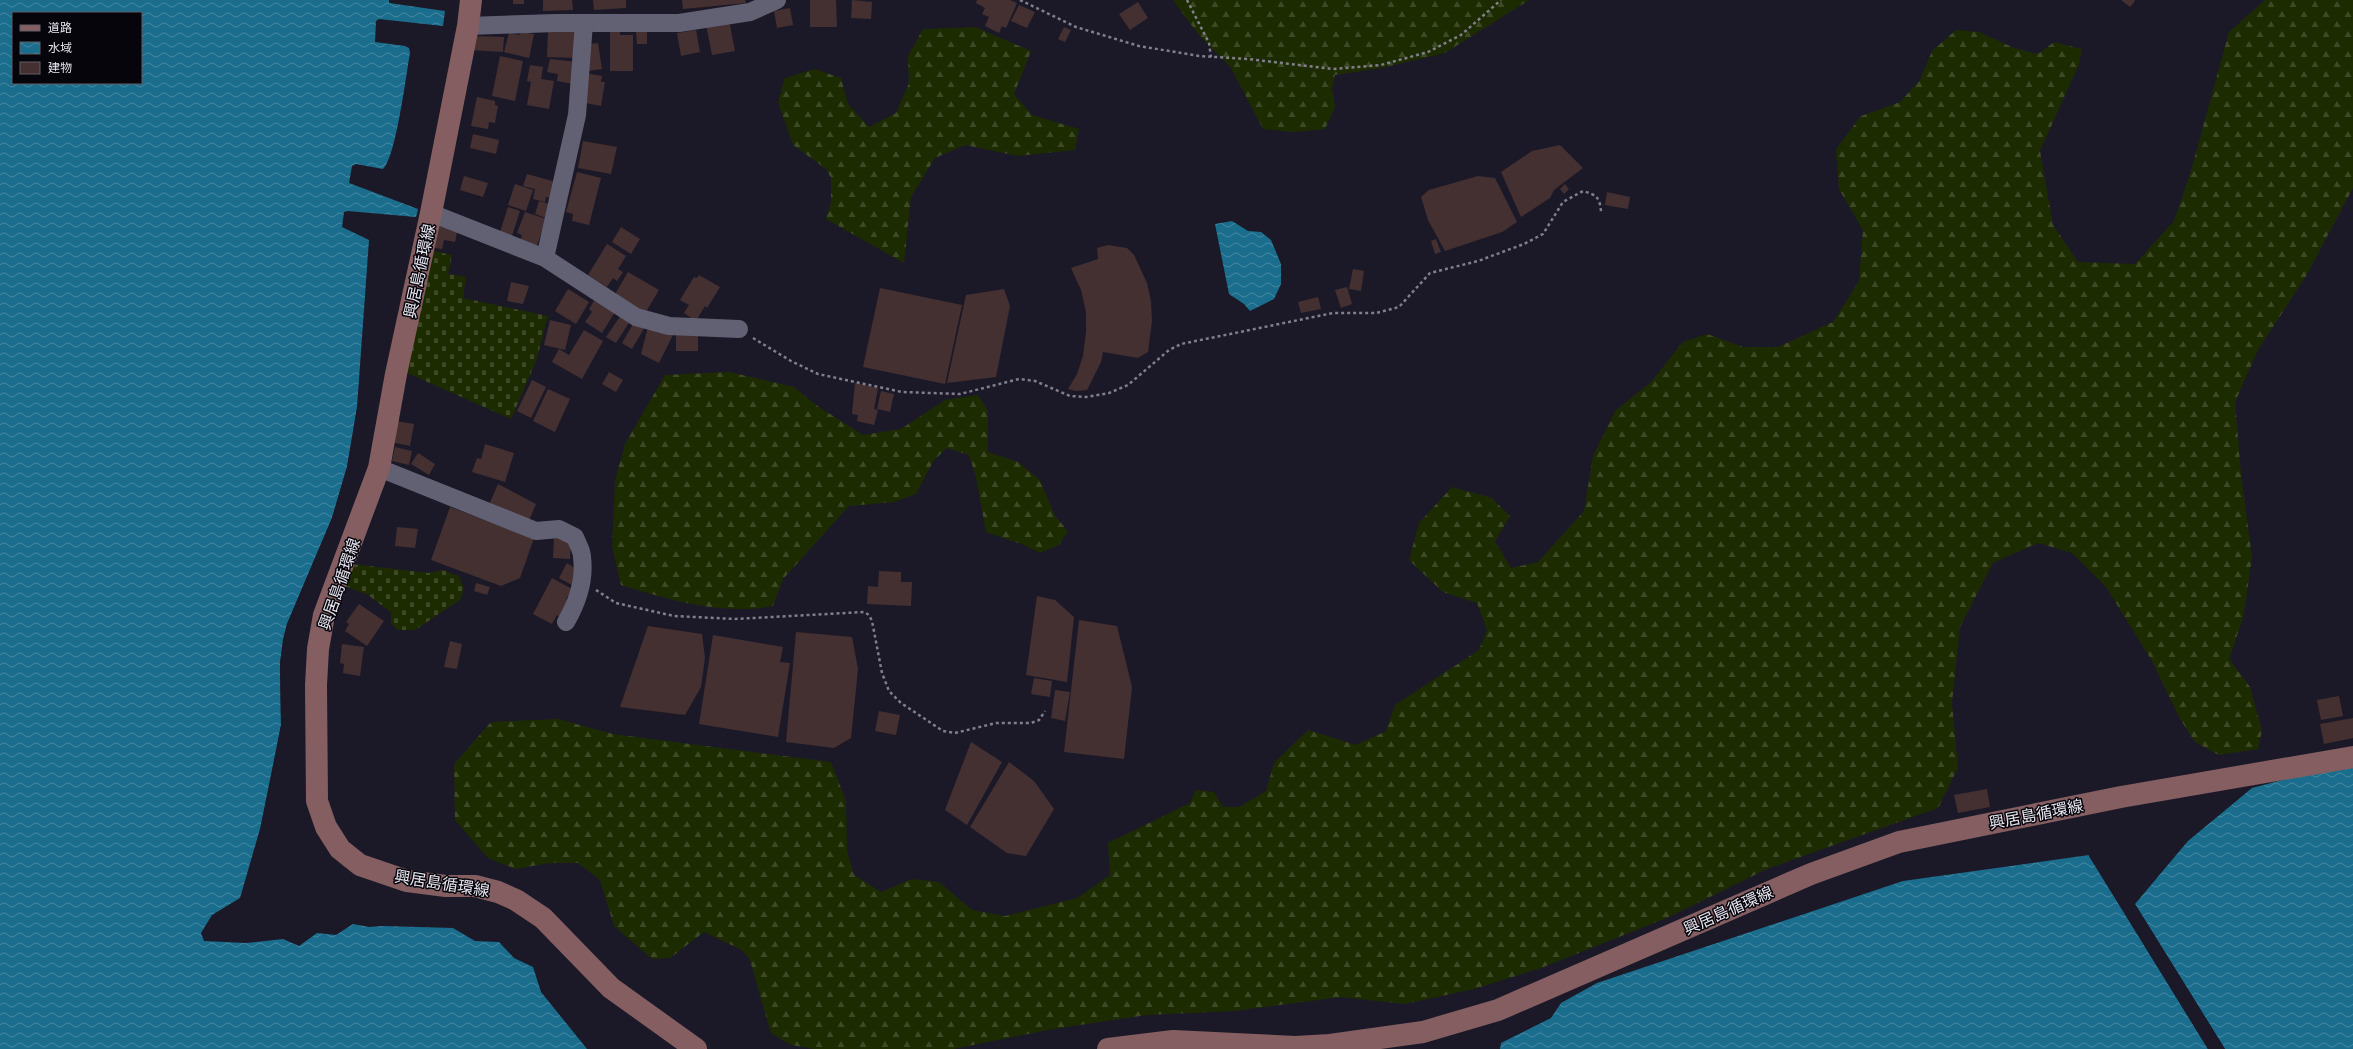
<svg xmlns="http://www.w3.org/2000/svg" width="2353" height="1049" font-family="Spectral,'Noto Sans JP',serif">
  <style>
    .forest { fill: url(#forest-firs) }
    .cemetery { fill: url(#cemetery-stones) }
    .water { fill: url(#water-waves); fill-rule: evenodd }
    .pier { fill: #1b1928 }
    .building { fill: #443030 }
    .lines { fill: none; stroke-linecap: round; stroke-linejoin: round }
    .path { stroke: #817f8c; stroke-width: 2.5; stroke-dasharray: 3 3; stroke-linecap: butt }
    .street { stroke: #626073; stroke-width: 18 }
    .secondary { stroke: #845e60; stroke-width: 22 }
    .labels { text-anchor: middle; stroke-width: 3; stroke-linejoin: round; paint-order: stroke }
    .street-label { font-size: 16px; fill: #e6e5f0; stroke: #06050b }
  </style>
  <defs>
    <pattern id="forest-firs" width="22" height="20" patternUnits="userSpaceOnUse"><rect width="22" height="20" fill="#1d2b00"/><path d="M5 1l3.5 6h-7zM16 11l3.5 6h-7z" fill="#3e4a26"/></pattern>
    <pattern id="cemetery-stones" width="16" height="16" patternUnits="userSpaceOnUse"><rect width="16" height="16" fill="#1d2b00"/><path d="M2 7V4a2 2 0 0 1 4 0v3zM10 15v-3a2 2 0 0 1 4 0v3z" fill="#3e4a26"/></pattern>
    <pattern id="water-waves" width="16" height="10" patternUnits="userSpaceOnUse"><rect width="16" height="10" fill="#1a6d8c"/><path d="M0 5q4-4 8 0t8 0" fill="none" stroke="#4689a2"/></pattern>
  </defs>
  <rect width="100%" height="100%" fill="#1b1928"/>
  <g class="forest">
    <path d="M 1173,0 L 1529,0 L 1445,53 L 1381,68 L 1335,75 L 1332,88 L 1335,107 L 1325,129 L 1294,132 L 1263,129 L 1231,68 L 1198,34 Z"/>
    <path d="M 2265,0 L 2353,0 L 2353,188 L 2306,276 L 2258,350 L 2235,402 L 2241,474 L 2252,558 L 2243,618 L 2229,659 L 2250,687 L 2262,731 L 2258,749 L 2219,755 L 2195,742 L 2179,717 L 2152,661 L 2106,587 L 2072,553 L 2038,543 L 1993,563 L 1960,627 L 1952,703 L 1958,768 L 1938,808 L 1767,869 L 1669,917 L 1541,968 L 1474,989 L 1405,1004 L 1341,997 L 1234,1011 L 1147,1015 L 1053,1029 L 953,1049 L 814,1049 L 791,1045 L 771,1033 L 750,960 L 742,950 L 704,932 L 670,958 L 652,959 L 614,926 L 600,880 L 578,863 L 549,863 L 516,869 L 488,858 L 455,820 L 454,764 L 491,722 L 558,719 L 613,734 L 831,762 L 846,801 L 847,852 L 854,875 L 881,892 L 912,879 L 939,882 L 972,910 L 1005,916 L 1077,898 L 1110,875 L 1108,843 L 1190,803 L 1196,790 L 1214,792 L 1223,807 L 1239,807 L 1266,791 L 1274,763 L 1308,730 L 1356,745 L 1386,731 L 1395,705 L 1479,650 L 1487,630 L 1477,603 L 1443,592 L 1409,560 L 1419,523 L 1452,487 L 1492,498 L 1510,516 L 1495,541 L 1511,568 L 1538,562 L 1584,511 L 1593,456 L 1615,411 L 1651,382 L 1683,342 L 1707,334 L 1743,347 L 1778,347 L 1833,322 L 1859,281 L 1863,230 L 1839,189 L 1836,149 L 1861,116 L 1900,102 L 1920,80 L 1932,51 L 1956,30 L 1979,32 L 2014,48 L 2038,54 L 2054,42 L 2082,49 L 2079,64 L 2040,151 L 2053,225 L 2078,262 L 2135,264 L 2174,221 L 2190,174 L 2229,32 Z"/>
    <path d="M 975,27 L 1031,51 L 1014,94 L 1032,115 L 1079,129 L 1075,150 L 1018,156 L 965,145 L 935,158 L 911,197 L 904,263 L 826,219 L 831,202 L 831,178 L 826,169 L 793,145 L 778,102 L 785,78 L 815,69 L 841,78 L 848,104 L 869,127 L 896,113 L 909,83 L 908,56 L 923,29 Z"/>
    <path d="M 729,372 L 794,387 L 816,405 L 863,435 L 901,429 L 945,400 L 978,395 L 988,411 L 988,452 L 1018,462 L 1040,480 L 1055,516 L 1068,531 L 1059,545 L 1040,553 L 1024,545 L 986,532 L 976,477 L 969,455 L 947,448 L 934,460 L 916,494 L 894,502 L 849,506 L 783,579 L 773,606 C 722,616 670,600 621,585 L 612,547 L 615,480 L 625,444 L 665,375 Z"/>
  </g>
  <g class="cemetery">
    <path d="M 430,250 L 452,255 L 448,274 L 466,277 L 463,298 L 548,316 L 536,361 L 511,419 L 405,372 Z"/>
    <path d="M 352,564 L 428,573 L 442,570 L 459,576 L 464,589 L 460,600 L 415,630 L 398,630 L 391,623 L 391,612 L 368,595 L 345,586 Z"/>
  </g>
  <g class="water">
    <path d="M 0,0 L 389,0 L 389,3 L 445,11 L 443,26 L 379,19 L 376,21 L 375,42 L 405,46 L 409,48 L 410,53 C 406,75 396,157 383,169 L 356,164 L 352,166 L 349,183 L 418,209 L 416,217 L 348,211 L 344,212 L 342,227 L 369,240 L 357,407 L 347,467 L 332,518 L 287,624 L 280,663 L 281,725 L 260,829 L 240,898 L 212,915 L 201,933 L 204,941 L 246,943 L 283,939 L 299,946 L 317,933 L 336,935 L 353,924 L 369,927 L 383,926 L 453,928 L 475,941 L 499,942 L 514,958 L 533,967 L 541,992 L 587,1049 L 0,1049 ZM 13,13 L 141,13 L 141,83 L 13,83 Z"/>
    <path d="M 1232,221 L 1248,231 L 1261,232 L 1271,240 L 1281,264 L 1281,284 L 1274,299 L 1250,311 L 1244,304 L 1229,294 L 1215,224 Z"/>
    <path d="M 2353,764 L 2353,1049 L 2225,1049 L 2135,904 L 2188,841 L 2252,788 L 2327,768 Z"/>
    <path d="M 2089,855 L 2208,1049 L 1500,1049 L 1501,1043 L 1551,1018 L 1561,1003 L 1597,983 L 1903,881 Z"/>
  </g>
  <g class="pier">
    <path d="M 360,393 L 349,467 L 334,519 L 289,624 L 285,640 L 282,663 L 283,725 L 261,835 L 281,725 L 280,663 L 283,639 L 287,624 L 332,518 L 347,467 Z"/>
    <path d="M 2087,853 L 2090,854 L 2210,1049 L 2208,1049 Z"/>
    <path d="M 2134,902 L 2135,904 L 2225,1049 L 2223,1049 L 2133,905 Z"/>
  </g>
  <g class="building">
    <rect x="513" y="0" width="11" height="4"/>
    <path d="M 543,0 L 572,0 L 573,10 L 543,11 Z"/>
    <path d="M 593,0 L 626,0 L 626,8 L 594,10 Z"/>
    <path d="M 682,0 L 745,0 L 746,3 L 683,9 Z"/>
    <path d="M 810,0 L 836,0 L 837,27 L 810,27 Z"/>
    <path d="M 852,0 L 872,2 L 871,19 L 851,18 Z"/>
    <path d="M 977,0 L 1010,0 L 1017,3 L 1006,28 L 1002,26 L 999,33 L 985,26 L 989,17 L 982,14 L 985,8 L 976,3 Z"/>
    <path d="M 2121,0 L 2134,0 L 2135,1 L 2130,7 Z"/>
    <path d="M 1138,2 L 1148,18 L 1130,30 L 1119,14 Z"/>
    <path d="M 1019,5 L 1035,12 L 1027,28 L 1011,21 Z"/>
    <path d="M 790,8 L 793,25 L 777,28 L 774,11 Z"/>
    <path d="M 729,20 L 735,51 L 712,55 L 706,25 Z"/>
    <path d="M 1064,27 L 1071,30 L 1065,42 L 1058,39 Z"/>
    <path d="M 548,30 L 579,31 L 578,58 L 547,57 Z"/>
    <path d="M 610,30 L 620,30 L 620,35 L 633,35 L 633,71 L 610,71 Z"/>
    <path d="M 696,30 L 700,52 L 681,56 L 677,33 Z"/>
    <path d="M 522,32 L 534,34 L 529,58 L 504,52 L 509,33 L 519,35 Z"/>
    <path d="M 636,32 L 647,32 L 647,44 L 637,44 Z"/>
    <path d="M 471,36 L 504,37 L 503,52 L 470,50 Z"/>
    <path d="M 598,43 L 602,69 L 588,71 L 584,45 Z"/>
    <path d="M 500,56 L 523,61 L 515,101 L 492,96 Z"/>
    <path d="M 550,59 L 577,62 L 573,84 L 557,81 L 558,74 L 547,72 Z"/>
    <path d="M 530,65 L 543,67 L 541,79 L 554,81 L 549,109 L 527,105 L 531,82 L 527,81 Z"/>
    <path d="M 585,73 L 602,76 L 601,82 L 605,82 L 601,106 L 580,102 Z"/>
    <path d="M 477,97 L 495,101 L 495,105 L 498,106 L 495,123 L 489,122 L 488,129 L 471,126 Z"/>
    <path d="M 473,134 L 499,140 L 496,154 L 470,148 Z"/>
    <path d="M 583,141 L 617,147 L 611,174 L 578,168 Z"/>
    <path d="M 1560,145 L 1583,168 L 1554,190 L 1550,198 L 1521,217 L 1501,172 L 1532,151 Z"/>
    <path d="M 577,172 L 601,178 L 589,225 L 572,221 L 573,214 L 566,212 Z"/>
    <path d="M 527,174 L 556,182 L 551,198 L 546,197 L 545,202 L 533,199 L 535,189 L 523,186 Z"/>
    <path d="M 464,176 L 488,183 L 483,197 L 460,190 Z"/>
    <path d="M 1478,176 L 1495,178 L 1517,222 L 1502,232 L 1445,251 L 1428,220 L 1421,197 L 1429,190 Z"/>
    <path d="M 515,184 L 533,190 L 526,211 L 508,205 Z"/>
    <path d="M 1565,184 L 1569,189 L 1564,194 L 1560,189 Z"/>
    <path d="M 1607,192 L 1630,197 L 1628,209 L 1605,205 Z"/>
    <path d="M 539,201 L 553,205 L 548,219 L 535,214 Z"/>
    <path d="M 508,207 L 520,211 L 511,239 L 499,235 Z"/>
    <path d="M 525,212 L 546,219 L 536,248 L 520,242 L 522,235 L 517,233 Z"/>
    <path d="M 435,222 L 458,227 L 455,242 L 444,240 L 442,249 L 430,247 Z"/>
    <path d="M 621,227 L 640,239 L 631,254 L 612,242 Z"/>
    <path d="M 1436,239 L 1441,252 L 1435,254 L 1431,241 Z"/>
    <path d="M 607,244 L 626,256 L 618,269 L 623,272 L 617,281 L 613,278 L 607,287 L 588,275 Z"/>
    <path d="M 1108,245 L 1127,248 L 1134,255 L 1147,283 L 1151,301 L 1152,321 L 1148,352 L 1138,358 L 1103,352 L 1101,362 L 1087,390 L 1076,391 L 1068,389 L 1077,374 L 1083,356 L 1086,332 L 1086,312 L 1081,290 L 1071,268 L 1098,259 L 1097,248 Z"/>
    <path d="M 1353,269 L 1364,271 L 1361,291 L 1349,289 Z"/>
    <path d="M 628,272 L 659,290 L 644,315 L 614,296 Z"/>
    <path d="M 699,275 L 720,287 L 707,308 L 705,306 L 696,321 L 684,313 L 689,305 L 680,300 L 694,277 L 697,278 Z"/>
    <path d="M 511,282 L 529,286 L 523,304 L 507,301 Z"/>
    <path d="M 1347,287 L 1352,304 L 1341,308 L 1335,290 Z"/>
    <path d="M 880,288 L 962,305 L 945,384 L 863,367 Z"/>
    <path d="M 568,289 L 589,302 L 576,324 L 555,311 Z"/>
    <path d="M 1004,289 L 1010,306 L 996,377 L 947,383 L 966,295 Z"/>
    <path d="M 1318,297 L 1321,309 L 1301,313 L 1298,302 Z"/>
    <path d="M 595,299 L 615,312 L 602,333 L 585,322 L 592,312 L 589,309 Z"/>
    <path d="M 623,312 L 632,318 L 616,343 L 606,337 Z"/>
    <path d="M 636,319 L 646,325 L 632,349 L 622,343 Z"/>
    <path d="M 550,320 L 571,325 L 565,350 L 544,345 Z"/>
    <path d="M 649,323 L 674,333 L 659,363 L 641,354 Z"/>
    <path d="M 584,330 L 603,341 L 582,379 L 552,362 L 559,349 L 569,355 Z"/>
    <rect x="676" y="333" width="22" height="18"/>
    <path d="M 609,372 L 623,380 L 616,392 L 602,384 Z"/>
    <path d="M 532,380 L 546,387 L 531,418 L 517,411 Z"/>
    <path d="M 855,383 L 878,388 L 874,409 L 878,410 L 874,425 L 857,421 L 858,415 L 852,414 Z"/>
    <path d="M 548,389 L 570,399 L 555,432 L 533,421 Z"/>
    <path d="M 881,391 L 894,394 L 890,412 L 877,409 Z"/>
    <path d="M 396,421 L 414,424 L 410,446 L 391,442 Z"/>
    <path d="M 485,444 L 514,453 L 505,482 L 472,472 L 477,458 L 481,459 Z"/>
    <path d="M 395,447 L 412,451 L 409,465 L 392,461 Z"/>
    <path d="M 418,453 L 435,464 L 429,475 L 411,464 Z"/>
    <path d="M 498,484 L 536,504 L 528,523 L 488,507 Z"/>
    <path d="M 450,507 L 534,538 L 520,578 L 501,586 L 431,560 Z"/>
    <path d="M 397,527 L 418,529 L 415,548 L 395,546 Z"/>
    <path d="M 554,537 L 571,538 L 570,559 L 553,558 Z"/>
    <path d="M 567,563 L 576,569 L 574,586 L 559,578 Z"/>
    <path d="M 879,571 L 901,572 L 901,582 L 912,582 L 911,606 L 867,604 L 868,586 L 878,587 Z"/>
    <path d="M 552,578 L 572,589 L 566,599 L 571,602 L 562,618 L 557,615 L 552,624 L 533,614 Z"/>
    <path d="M 476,583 L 490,587 L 487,595 L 474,591 Z"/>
    <path d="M 1037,596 L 1055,600 L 1074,617 L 1067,682 L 1026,675 Z"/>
    <path d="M 359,604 L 384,621 L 367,646 L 345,631 L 349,624 L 346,622 Z"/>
    <path d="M 1079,620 L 1117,626 L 1132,687 L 1124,759 L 1064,752 Z"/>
    <path d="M 648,626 L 702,634 L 705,658 L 701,687 L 685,715 L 620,707 Z"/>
    <path d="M 796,632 L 852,637 L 858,669 L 851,738 L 834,748 L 786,742 Z"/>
    <path d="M 713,635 L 783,647 L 780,662 L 790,663 L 778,737 L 699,724 Z"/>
    <path d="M 450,641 L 462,644 L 457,669 L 444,667 Z"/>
    <path d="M 342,644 L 364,647 L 360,676 L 343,673 L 344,664 L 340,663 Z"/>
    <path d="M 1034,678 L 1052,681 L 1050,697 L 1031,694 Z"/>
    <path d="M 1055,690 L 1070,692 L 1065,721 L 1051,718 Z"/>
    <path d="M 2339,696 L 2343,716 L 2321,720 L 2317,700 Z"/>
    <path d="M 879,711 L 900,715 L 896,735 L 875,731 Z"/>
    <path d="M 2353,718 L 2353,738 L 2324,744 L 2320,724 Z"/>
    <path d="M 971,742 L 1002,762 L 967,825 L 945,810 Z"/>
    <path d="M 1009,762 L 1034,781 L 1054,809 L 1026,856 L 1007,853 L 970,827 Z"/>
    <path d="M 1987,789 L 1990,807 L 1958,813 L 1954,795 Z"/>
  </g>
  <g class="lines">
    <g class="path">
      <path d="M 1020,0 L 1076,27 L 1139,46 L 1199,56 L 1248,59 L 1333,69 L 1381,65 L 1428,52 L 1461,35 L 1501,0"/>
      <path d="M 1187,0 L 1209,43 L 1211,57"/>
      <path d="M 753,338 L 791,361 L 818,374 L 902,392 L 960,394 L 1019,379 L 1035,381 L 1070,396 L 1086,397 L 1109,393 L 1128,385 L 1169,350 L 1181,344 L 1333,313 L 1376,313 L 1399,307 L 1430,273 L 1478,261 L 1524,244 L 1543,234 L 1563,202 L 1583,191 C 1597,195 1600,198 1601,212"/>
      <path d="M 596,590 L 616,603 L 674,616 L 735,619 L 864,612 L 869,615 L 872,621 L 882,673 L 889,691 L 901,703 L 943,731 L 955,733 L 996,723 L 1031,723 L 1039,720 L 1045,711"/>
    </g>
    <g class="street">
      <path d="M 468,26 L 555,23 L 679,23 L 750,12 L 777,0"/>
      <path d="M 431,213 L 545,258 L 636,317 L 669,326 L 739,329"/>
      <path d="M 545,258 L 577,115 L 584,23"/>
      <path d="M 379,468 L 536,531 L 559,529 L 575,537 C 577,543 582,550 582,557 C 585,580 577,603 566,622"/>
    </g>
    <g class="secondary">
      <path d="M 471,0 L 468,26 L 431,213 L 396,374 L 379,468 L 324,615 L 318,649 L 316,685 L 317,801 L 326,827 L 340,849 L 360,865 L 407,881 L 446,886 L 475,886 L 498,892 L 516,900 L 543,918 L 611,988 L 696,1049"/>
      <path d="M 1108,1049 L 1173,1041 L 1295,1047 L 1330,1045 L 1423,1032 L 1498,1010 L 1811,874 L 1899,842 L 2121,797 L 2353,757"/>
    </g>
  </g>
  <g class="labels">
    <g class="street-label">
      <text transform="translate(419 271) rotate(-78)" y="6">興居島循環線</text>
      <text transform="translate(339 584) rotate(-71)" y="6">興居島循環線</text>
      <text transform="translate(2036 814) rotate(-11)" y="6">興居島循環線</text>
      <text transform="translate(442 883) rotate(9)" y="6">興居島循環線</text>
      <text transform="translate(1728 910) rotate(-24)" y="6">興居島循環線</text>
    </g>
  </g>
  <rect x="12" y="12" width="130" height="72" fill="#06050b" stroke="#605f67"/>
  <rect x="20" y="25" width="20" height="6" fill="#845e60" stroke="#605f67"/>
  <text x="48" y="32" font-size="12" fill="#e6e5f0">道路</text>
  <rect x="20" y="42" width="20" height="12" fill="url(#water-waves)" stroke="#605f67"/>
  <text x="48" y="52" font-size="12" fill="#e6e5f0">水域</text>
  <rect x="20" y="62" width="20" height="12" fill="#443030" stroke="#605f67"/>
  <text x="48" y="72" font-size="12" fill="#e6e5f0">建物</text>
</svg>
